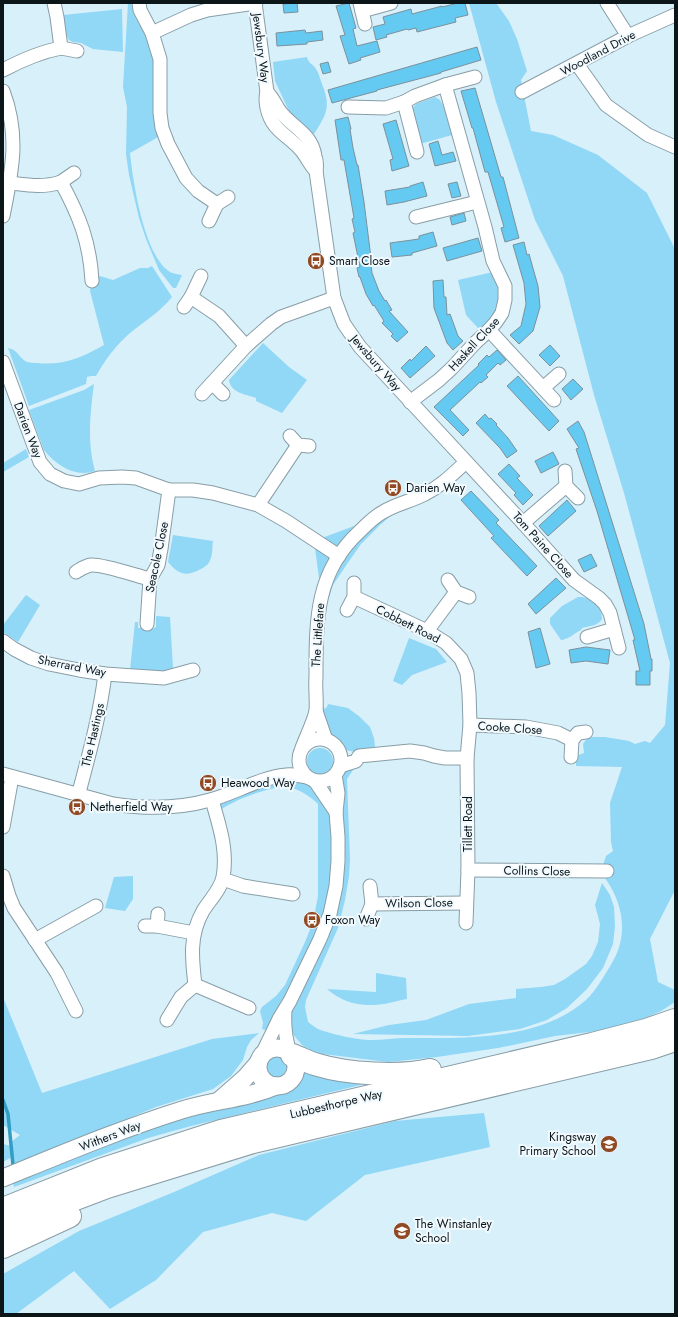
<svg xmlns="http://www.w3.org/2000/svg" width="678" height="1317" font-family="Jost,sans-serif">
  <style>
    .green { fill: #91d7f6 }
    .lines { fill: none; stroke-linecap: round; stroke-linejoin: round }
    .stream { stroke: #339ec4; stroke-width: 3.5 }
    .building { fill: #65caf2; stroke: #7b919b }
    .minor-casing { stroke: #889ea7; stroke-width: 15 }
    .tertiary-casing { stroke: #889ea7; stroke-width: 19 }
    .trunk-casing { stroke: #889ea7; stroke-width: 24 }
    .minor { stroke: #fff; stroke-width: 13 }
    .tertiary { stroke: #fff; stroke-width: 17 }
    .trunk { stroke: #fff; stroke-width: 22 }
    .labels { text-anchor: middle; stroke-width: 4; stroke-linejoin: round; paint-order: stroke }
    .street-label { font-size: 12px; fill: #0c1518; stroke: #f1faff }
    .poi-label { font-size: 12px; fill: #0c1518; stroke: #f1faff; text-anchor: start }
  </style>
  <rect width="100%" height="100%" fill="#d8f0fa"/>
  <g class="green">
    <path d="M 128,3 L 131,3 L 134,15 L 145,35 L 153,57 L 160,136 L 130,153 C 133,182 144,256 170,272 C 174,274 178,274 182,275 L 176,288 L 173,288 L 159,270 L 146,239 L 139,218 L 129,175 L 126,154 L 127,107 L 123,87 Z"/>
    <path d="M 469,3 L 496,3 L 509,21 L 517,39 L 527,71 L 521,80 L 531,131 L 553,135 L 598,155 L 647,193 L 675,249 L 675,890 L 650,939 L 658,982 L 675,990 L 675,1002 L 661,1011 L 643,1019 L 598,1031 L 555,1036 L 498,1048 L 437,1057 L 388,1062 L 315,1053 L 302,1045 L 291,1032 L 273,1032 L 262,1029 L 263,1023 L 260,1011 L 262,1007 L 276,996 L 285,985 L 305,942 L 313,922 L 318,896 L 318,804 C 311,797 302,791 292,788 C 278,783 237,799 225,807 C 221,809 219,813 216,816 L 212,800 L 273,777 L 307,777 L 335,811 L 335,775 L 356,761 L 355,752 L 346,750 L 326,740 L 316,682 L 324,709 L 327,707 L 328,704 L 348,708 L 360,717 L 370,727 L 374,738 L 376,755 L 357,764 L 347,779 L 350,859 L 349,876 L 345,900 L 338,928 L 306,1000 L 305,1007 L 308,1022 C 311,1024 314,1027 318,1029 C 330,1034 358,1040 371,1040 C 383,1040 395,1038 407,1038 C 466,1038 539,1041 586,1000 C 596,991 605,974 612,963 C 629,935 623,903 605,878 L 612,876 L 611,865 L 603,865 L 606,856 L 613,851 L 611,842 L 610,803 L 622,767 L 576,766 L 576,756 L 584,753 L 583,744 L 588,737 L 605,737 L 629,741 L 635,744 L 645,741 L 650,743 L 665,725 L 670,663 L 624,493 L 594,395 L 563,276 L 535,220 L 496,102 Z"/>
    <path d="M 122,9 L 123,52 L 93,49 L 81,43 L 73,42 L 69,40 L 65,32 L 65,24 L 63,15 Z"/>
    <path d="M 307,57 C 308,63 313,64 316,69 C 319,73 320,79 322,84 C 331,106 327,114 314,134 L 289,111 L 275,81 L 273,62 Z"/>
    <path d="M 435,97 L 440,100 L 444,107 L 452,135 L 420,144 L 411,110 L 416,104 Z"/>
    <path d="M 152,266 L 172,297 C 161,311 145,321 130,333 C 116,345 105,360 96,376 L 91,376 L 87,377 L 86,384 L 29,406 L 8,348 C 18,350 18,356 25,361 C 29,363 34,363 37,363 C 63,366 83,357 104,345 L 90,291 L 92,281 L 100,276 L 113,280 L 140,268 L 148,268 Z"/>
    <path d="M 493,272 L 501,291 L 499,309 L 487,325 L 478,328 L 466,315 L 458,280 Z"/>
    <path d="M 263,343 L 289,367 L 307,380 L 282,413 L 256,401 L 256,398 C 245,394 231,393 229,380 Z"/>
    <path d="M 94,384 C 90,413 87,443 95,471 C 75,478 56,465 44,450 L 29,410 L 84,390 Z"/>
    <path d="M 26,449 L 29,457 L 3,472 L 3,463 Z"/>
    <path d="M 408,501 L 380,525 L 361,544 L 347,564 L 333,585 L 320,625 L 326,581 L 319,578 L 314,541 L 354,526 L 360,530 Z"/>
    <path d="M 173,535 L 213,541 C 212,547 213,555 210,560 C 209,564 205,567 201,569 C 186,577 179,575 168,562 Z"/>
    <path d="M 26,595 L 40,605 L 18,642 L 3,632 L 3,625 Z"/>
    <path d="M 578,597 C 591,596 602,606 602,619 C 598,626 589,626 582,628 L 581,630 C 575,633 567,640 561,640 L 550,624 L 550,618 L 562,606 Z"/>
    <path d="M 156,616 L 170,617 L 173,668 L 169,672 L 165,673 L 130,670 L 135,622 L 138,622 L 138,628 L 154,628 L 156,627 Z"/>
    <path d="M 409,638 L 436,649 L 447,662 L 412,675 L 402,685 L 393,681 Z"/>
    <circle cx="320" cy="761" r="13"/>
    <path d="M 133,876 L 133,899 L 125,911 L 105,908 L 114,877 Z"/>
    <path d="M 602,883 L 610,895 L 614,907 L 615,926 L 613,944 L 603,968 L 587,989 L 567,1008 L 547,1020 L 520,1029 L 468,1036 L 353,1034 L 389,1025 L 426,1020 L 469,1004 L 516,998 L 516,989 L 541,987 L 554,985 L 565,979 L 586,964 L 592,956 L 598,942 L 600,924 L 595,905 Z"/>
    <path d="M 376,973 L 406,978 L 407,999 C 396,1001 384,1005 373,1005 C 356,1006 339,1000 327,989 L 376,992 Z"/>
    <path d="M 3,997 L 42,1093 L 212,1039 L 259,1033 L 251,1040 L 247,1047 L 243,1060 L 231,1076 L 213,1089 L 156,1107 L 13,1165 L 12,1157 L 3,1162 L 3,1144 L 11,1146 L 11,1142 L 20,1135 L 3,1125 Z"/>
    <circle cx="277" cy="1066" r="11"/>
    <path d="M 304,1071 L 381,1080 L 191,1126 L 148,1138 L 14,1187 L 12,1179 L 99,1143 L 245,1100 L 284,1093 L 294,1087 L 298,1082 Z"/>
    <path d="M 484,1113 L 490,1147 L 365,1175 L 306,1221 L 272,1213 L 203,1232 L 156,1280 L 110,1309 L 74,1271 L 16,1314 L 3,1314 L 3,1274 L 79,1231 L 174,1192 L 259,1155 L 395,1121 Z"/>
  </g>
  <g class="lines">
    <path class="stream" d="M 3,1100 L 8,1114 L 13,1165"/>
  </g>
  <g class="building">
    <path d="M 297,3 L 298,12 L 284,13 L 283,4 Z"/>
    <path d="M 349,3 L 356,28 L 353,29 L 357,46 L 377,41 L 380,52 L 360,58 L 361,60 L 349,64 L 340,36 L 345,35 L 336,6 Z"/>
    <path d="M 458,3 L 465,3 L 468,15 L 455,18 L 456,22 L 417,32 L 416,28 L 408,30 L 407,29 L 386,35 L 387,37 L 376,40 L 373,27 L 385,24 L 383,17 L 411,9 L 412,14 L 442,6 L 442,7 Z"/>
    <path d="M 305,30 L 306,33 L 322,31 L 323,40 L 307,42 L 307,44 L 277,46 L 276,33 Z"/>
    <path d="M 477,47 L 481,60 L 441,72 L 441,73 L 377,90 L 377,91 L 332,103 L 328,90 Z"/>
    <path d="M 328,62 L 331,72 L 323,74 L 320,64 Z"/>
    <path d="M 475,88 L 501,177 L 503,177 L 519,238 L 505,242 L 501,228 L 504,227 L 488,172 L 485,172 L 473,128 L 472,128 L 461,91 Z"/>
    <path d="M 348,117 L 351,129 L 350,129 L 353,148 L 357,165 L 358,165 L 364,202 L 371,258 L 370,258 L 372,273 L 379,291 L 385,301 L 386,300 L 392,310 L 389,311 L 408,332 L 397,342 L 391,336 L 393,334 L 382,323 L 384,321 L 374,305 L 373,306 L 366,294 L 360,277 L 359,277 L 357,268 L 360,267 L 353,233 L 355,232 L 352,219 L 354,218 L 344,160 L 341,160 L 335,120 Z"/>
    <path d="M 396,120 L 409,166 L 392,171 L 390,160 L 393,159 L 383,124 Z"/>
    <path d="M 438,141 L 442,155 L 453,152 L 456,161 L 435,166 L 429,144 Z"/>
    <path d="M 423,182 L 427,196 L 404,202 L 387,205 L 385,191 L 410,187 L 410,186 Z"/>
    <path d="M 457,182 L 461,196 L 452,198 L 448,184 Z"/>
    <path d="M 464,213 L 466,221 L 452,225 L 450,217 Z"/>
    <path d="M 433,232 L 437,246 L 412,253 L 412,255 L 392,257 L 390,243 L 419,239 L 419,236 Z"/>
    <path d="M 478,238 L 482,251 L 447,261 L 443,248 Z"/>
    <path d="M 524,242 L 527,255 L 529,254 L 538,286 L 540,307 L 533,331 L 519,344 L 510,335 L 521,326 L 526,304 L 524,283 L 513,245 Z"/>
    <path d="M 443,280 L 444,297 L 446,297 L 447,315 L 450,314 L 458,336 L 463,341 L 453,350 L 447,343 L 434,308 L 433,281 Z"/>
    <path d="M 550,345 L 560,356 L 550,366 L 539,355 Z"/>
    <path d="M 426,346 L 435,356 L 410,378 L 401,368 L 410,359 L 411,361 Z"/>
    <path d="M 497,350 L 506,360 L 500,365 L 498,363 L 486,375 L 488,377 L 481,383 L 480,382 L 450,410 L 469,430 L 463,436 L 434,407 L 479,365 L 478,364 L 487,355 L 489,357 Z"/>
    <path d="M 518,376 L 559,421 L 549,431 L 507,386 Z"/>
    <path d="M 573,379 L 583,389 L 571,400 L 562,389 Z"/>
    <path d="M 485,414 L 489,419 L 491,418 L 497,424 L 496,425 L 508,438 L 517,451 L 507,458 L 500,448 L 476,423 Z"/>
    <path d="M 578,421 L 584,432 L 644,624 L 651,659 L 652,659 L 652,671 L 650,671 L 650,685 L 636,685 L 636,671 L 640,671 L 633,640 L 635,640 L 597,511 L 576,449 L 579,448 L 567,429 Z"/>
    <path d="M 553,452 L 559,464 L 541,473 L 535,461 Z"/>
    <path d="M 509,464 L 520,476 L 517,478 L 533,495 L 523,505 L 514,495 L 516,493 L 498,474 Z"/>
    <path d="M 471,491 L 499,520 L 496,523 L 537,566 L 527,576 L 491,538 L 494,536 L 461,500 Z"/>
    <path d="M 567,500 L 576,511 L 548,536 L 539,526 Z"/>
    <path d="M 591,554 L 597,566 L 584,572 L 578,560 Z"/>
    <path d="M 556,578 L 566,588 L 536,614 L 528,604 Z"/>
    <path d="M 540,628 L 550,664 L 536,668 L 528,632 Z"/>
    <path d="M 586,647 L 610,650 L 608,664 L 586,661 L 571,663 L 569,650 Z"/>
  </g>
  <g class="lines">
    <defs>
      <g id="minor">
        <path d="M 139,3 L 140,10 L 152,33 L 160,59 L 160,113 L 162,128 L 168,144 L 186,178 L 198,191 L 217,204"/>
        <path d="M 255,3 L 267,92 C 265,98 266,102 267,108 C 272,131 287,134 301,150 C 307,157 310,165 316,171"/>
        <path d="M 360,3 L 365,24"/>
        <path d="M 607,3 L 628,36"/>
        <path d="M 362,11 L 391,3"/>
        <path d="M 152,33 L 191,15 L 207,10 L 256,3"/>
        <path d="M 61,48 L 77,51"/>
        <path d="M 577,64 L 606,105 L 648,135 L 675,147"/>
        <path d="M 3,70 C 22,60 40,52 61,48 L 57,17 L 54,3"/>
        <path d="M 3,91 C 20,136 12,171 3,216"/>
        <path d="M 267,92 C 273,98 275,104 279,110 C 292,128 311,132 315,156 C 317,162 317,165 316,171 L 334,298 L 344,324 L 360,347 L 523,523 L 574,580 L 599,598 L 605,604 L 610,613 L 619,648"/>
        <path d="M 522,92 L 628,36 L 675,15"/>
        <path d="M 404,102 L 417,152"/>
        <path d="M 348,107 L 386,108 L 404,102 L 415,96 L 445,85 L 475,77"/>
        <path d="M 61,182 L 74,173"/>
        <path d="M 10,183 C 27,185 43,188 61,182 C 79,215 90,242 92,281"/>
        <path d="M 416,217 L 477,202"/>
        <path d="M 209,221 L 217,204 L 228,197"/>
        <path d="M 191,297 L 219,316 L 246,346"/>
        <path d="M 184,307 L 191,297 L 201,276"/>
        <path d="M 489,330 L 554,400"/>
        <path d="M 3,362 L 40,462 L 50,474 L 64,481 L 79,484 L 99,478 L 122,477 L 136,478 L 169,490 L 193,490 L 213,493 L 258,505 L 286,521 L 339,556"/>
        <path d="M 212,383 L 223,394"/>
        <path d="M 543,388 L 559,374"/>
        <path d="M 202,394 L 246,346 L 271,324 L 281,317 L 334,298"/>
        <path d="M 410,402 L 439,380 L 452,368 L 475,343 L 489,330 L 496,322 L 502,313 L 505,300 L 505,286 L 493,261 L 485,227 L 445,85"/>
        <path d="M 290,436 L 298,445 L 309,446"/>
        <path d="M 565,471 L 566,486 L 578,498"/>
        <path d="M 258,505 L 298,445"/>
        <path d="M 523,523 L 566,486"/>
        <path d="M 76,572 C 81,569 85,566 91,565 C 103,564 137,576 150,579"/>
        <path d="M 448,580 L 456,592 L 469,597"/>
        <path d="M 354,597 L 427,631 L 446,643 L 461,659 L 467,673 L 469,693 L 470,725 L 467,758 L 468,870 L 466,923"/>
        <path d="M 347,610 L 354,597 L 354,583"/>
        <path d="M 147,624 L 150,579 L 158,565 L 161,549 L 169,490"/>
        <path d="M 427,631 L 456,592"/>
        <path d="M 587,637 L 614,629"/>
        <path d="M 3,641 L 14,649 L 31,658 L 49,664 L 79,670 L 105,674 L 164,678 L 193,670"/>
        <path d="M 316,711 L 326,740"/>
        <path d="M 470,725 L 526,727 L 558,733 L 572,740"/>
        <circle cx="320" cy="760" r="21"/>
        <path d="M 302,748 C 306,737 314,721 316,711 C 317,700 315,688 316,677 C 316,621 315,572 360,531 C 367,524 375,516 383,512 C 396,504 412,501 425,494 C 441,486 453,474 466,462"/>
        <path d="M 571,757 L 572,740 L 578,733 L 586,732"/>
        <path d="M 340,766 L 356,761 L 359,756 L 410,751 L 424,753 L 434,756 L 445,758 L 467,758"/>
        <path d="M 3,774 L 113,804 C 146,809 178,809 210,800 C 235,793 259,778 286,775 C 293,774 300,776 307,777"/>
        <path d="M 315,781 L 336,812"/>
        <path d="M 78,796 C 89,755 100,715 105,674"/>
        <path d="M 212,800 C 219,825 228,850 223,877 C 221,889 209,901 203,911 C 189,935 192,960 195,985 L 249,1008"/>
        <path d="M 3,827 L 12,777"/>
        <path d="M 468,870 L 607,871"/>
        <path d="M 3,876 L 9,896 L 14,908 L 57,973 L 76,1011"/>
        <path d="M 223,879 L 243,886 L 293,894"/>
        <path d="M 372,904 L 466,903"/>
        <path d="M 366,919 L 372,904 L 370,886"/>
        <path d="M 145,926 L 157,926 L 158,914"/>
        <path d="M 157,926 L 194,933"/>
        <path d="M 35,940 L 96,906"/>
        <path d="M 285,1010 C 284,1025 285,1038 290,1052"/>
        <path d="M 167,1020 L 181,997 L 195,985"/>
        <path d="M 263,1052 L 279,1019 L 290,1001 L 320,939 L 330,914 L 336,886 L 338,861 L 338,837 L 336,812 L 338,793 L 335,775"/>
      </g>
      <g id="tertiary">
        <circle cx="277" cy="1067" r="19"/>
        <path d="M 220,1100 L 245,1078 L 258,1063"/>
        <path d="M 3,1178 C 62,1154 121,1129 182,1110 C 213,1100 246,1099 276,1086"/>
      </g>
      <g id="trunk">
        <path d="M 292,1055 C 301,1058 309,1063 318,1065 C 347,1074 401,1077 430,1070"/>
        <path d="M 3,1209 L 103,1169 L 221,1131 L 592,1044 L 646,1030 L 675,1020"/>
        <path d="M 3,1228 L 70,1201 L 107,1187 L 253,1142 L 651,1048 L 675,1040"/>
        <path d="M 3,1247 L 70,1216"/>
      </g>
    </defs>
    <use href="#minor" class="minor-casing"/>
    <use href="#tertiary" class="tertiary-casing"/>
    <use href="#trunk" class="trunk-casing"/>
    <use href="#minor" class="minor"/>
    <use href="#tertiary" class="tertiary"/>
    <use href="#trunk" class="trunk"/>
  </g>
  <defs>
    <symbol id="bus-disc" viewBox="-11 -11 22 22"><circle r="9.5" fill="#8f4923" stroke="#f1faff"/><path d="M-5-6H5V4H4V6H2V4H-2V6H-4V4H-5ZM-3.5-4V0h7V-4ZM-3.5 1.2v1.5H-2V1.2ZM2 1.2v1.5H3.5V1.2Z" fill="#fff"/></symbol>
    <symbol id="school-disc" viewBox="-11 -11 22 22"><circle r="9.5" fill="#8f4923" stroke="#f1faff"/><path d="M0-5L7-2L0 1L-7-2ZM-4 1L0 2.5L4 1V4Q0 6-4 4Z" fill="#fff"/></symbol>
  </defs>
  <g fill-rule="evenodd">
    <use href="#bus-disc" x="306" y="251" width="20" height="20"/>
    <use href="#bus-disc" x="383" y="478" width="20" height="20"/>
    <use href="#bus-disc" x="198" y="773" width="20" height="20"/>
    <use href="#bus-disc" x="67" y="797" width="20" height="20"/>
    <use href="#bus-disc" x="302" y="910" width="20" height="20"/>
    <use href="#school-disc" x="599" y="1134" width="20" height="20"/>
    <use href="#school-disc" x="392" y="1221" width="20" height="20"/>
  </g>
  <g class="labels">
    <g class="street-label">
      <text transform="translate(261 48) rotate(83)" y="4">Jewsbury Way</text>
      <text transform="translate(598 53) rotate(-28)" y="4">Woodland Drive</text>
      <text transform="translate(474 344) rotate(-47)" y="4">Haskell Close</text>
      <text transform="translate(376 363) rotate(49)" y="4">Jewsbury Way</text>
      <text transform="translate(28 430) rotate(69)" y="4">Darien Way</text>
      <text transform="translate(543 545) rotate(48)" y="4">Tom Paine Close</text>
      <text transform="translate(157 557) rotate(-78)" y="4">Seacole Close</text>
      <text transform="translate(408 624) rotate(27)" y="4">Cobbett Road</text>
      <text transform="translate(318 635) rotate(-86)" y="4">The Littlefare</text>
      <text transform="translate(72 666) rotate(11)" y="4">Sherrard Way</text>
      <text transform="translate(510 728) rotate(4)" y="4">Cooke Close</text>
      <text transform="translate(93 735) rotate(-77)" y="4">The Hastings</text>
      <text transform="translate(468 824) rotate(-90)" y="4">Tillett Road</text>
      <text transform="translate(537 871) rotate(1)" y="4">Collins Close</text>
      <text transform="translate(419 903) rotate(-1)" y="4">Wilson Close</text>
      <text transform="translate(336 1104) rotate(-13)" y="4">Lubbesthorpe Way</text>
      <text transform="translate(110 1136) rotate(-21)" y="4">Withers Way</text>
    </g>
    <g class="poi-label">
      <text x="329" y="265">Smart Close</text>
      <text x="406" y="492">Darien Way</text>
      <text x="221" y="787">Heawood Way</text>
      <text x="90" y="811">Netherfield Way</text>
      <text x="325" y="924">Foxon Way</text>
      <text x="596" y="1141" text-anchor="end">Kingsway<tspan x="596" dy="14">Primary School</tspan></text>
      <text x="415" y="1228">The Winstanley<tspan x="415" dy="14">School</tspan></text>
    </g>
  </g>
  <rect width="678" height="1317" fill="none" stroke="#0c1518" stroke-width="8"/>
</svg>
